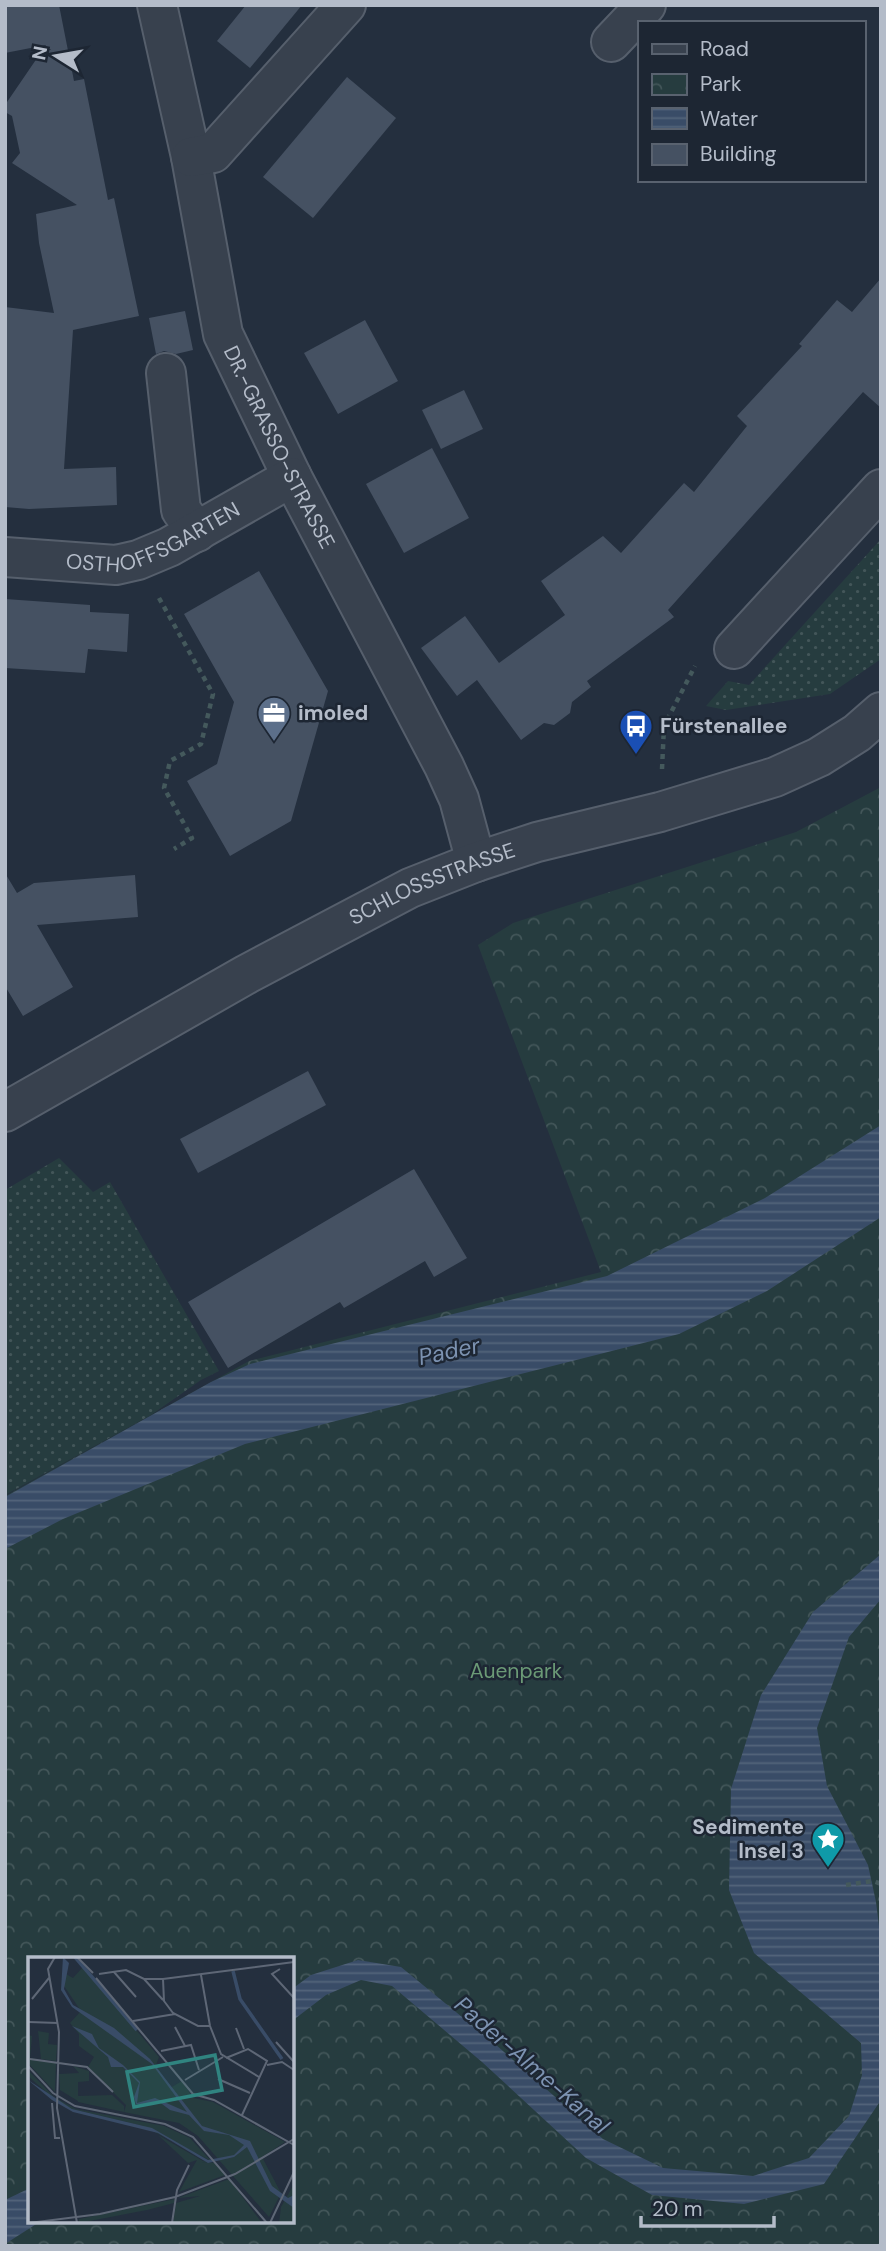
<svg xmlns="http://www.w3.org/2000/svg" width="886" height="2251" font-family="'DM Sans',sans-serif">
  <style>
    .grass { fill: url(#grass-dots) }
    .park { fill: url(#park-crowns); fill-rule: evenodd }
    .water { fill: url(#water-rules) }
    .building { fill: #455162 }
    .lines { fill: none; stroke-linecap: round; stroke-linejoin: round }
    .minor-casing { stroke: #565f6c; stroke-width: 42 }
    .path { stroke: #44595c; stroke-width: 4.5; stroke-dasharray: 5 5; stroke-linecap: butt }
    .minor { stroke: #38414e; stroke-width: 38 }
    .labels { text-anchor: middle; stroke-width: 5; stroke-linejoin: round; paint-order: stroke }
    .street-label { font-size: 21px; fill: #b4bcc9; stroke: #1d2633 }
    .poi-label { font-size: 21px; font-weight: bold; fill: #b4bcc9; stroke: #1d2633; text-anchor: start }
    .park-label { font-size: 21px; fill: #6b9a76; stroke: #1d2633 }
    .water-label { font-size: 23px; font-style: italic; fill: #7c92b1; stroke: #1d2633 }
    .inset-river { fill: none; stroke: #394c67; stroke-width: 3.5 }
    .inset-road { fill: none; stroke: #5e6776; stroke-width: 2 }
    .view { fill: #308480; fill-opacity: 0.15; stroke: #308480; stroke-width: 3.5 }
    .inset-edge { fill: none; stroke: #b4bcc9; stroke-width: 3.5 }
  </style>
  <defs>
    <pattern id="grass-dots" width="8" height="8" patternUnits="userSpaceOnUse" patternTransform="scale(1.75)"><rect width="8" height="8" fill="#263c3f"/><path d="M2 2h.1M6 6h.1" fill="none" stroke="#435659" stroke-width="1.8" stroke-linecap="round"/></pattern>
    <pattern id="park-crowns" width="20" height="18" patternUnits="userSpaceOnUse" patternTransform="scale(1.75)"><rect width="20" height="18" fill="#263c3f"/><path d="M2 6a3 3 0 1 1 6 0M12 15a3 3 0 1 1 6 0" fill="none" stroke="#435659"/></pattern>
    <pattern id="water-rules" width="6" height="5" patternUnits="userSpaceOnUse" patternTransform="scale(1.75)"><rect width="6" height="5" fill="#394c67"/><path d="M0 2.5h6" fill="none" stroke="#53647b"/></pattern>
  </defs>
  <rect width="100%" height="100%" fill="#242f3e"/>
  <g class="grass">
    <path d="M 881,539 L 881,659 L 830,694 L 726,710 L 706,706 L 728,681 L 749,685 Z"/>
    <path d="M 59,1158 L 93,1192 L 110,1182 L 219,1371 L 201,1380 L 151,1415 L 7,1494 L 5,1190 Z"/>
  </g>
  <path class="park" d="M 881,787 L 881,2246 L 5,2246 L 5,1496 L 249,1361 L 601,1272 L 478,945 L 513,923 L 796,832 ZM 30,1959 L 292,1959 L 292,2221 L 30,2221 Z"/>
  <g class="water">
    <path d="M 881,1125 L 881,1217 L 767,1291 L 679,1334 L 245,1444 L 63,1519 L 5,1549 L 5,1497 L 211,1382 L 250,1364 L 607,1276 L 765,1198 Z"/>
    <path d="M 881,1554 L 881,1599 L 849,1637 L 817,1728 L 827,1786 L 868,1865 L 876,1902 L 881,1942 L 881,2100 L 824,2184 L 744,2204 L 652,2195 L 586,2158 L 482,2062 L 392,1986 L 361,1980 L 326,1995 L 292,2021 L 292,1989 L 311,1975 L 358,1960 L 401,1967 L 495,2044 L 603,2139 L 663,2168 L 753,2176 L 809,2158 L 849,2116 L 862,2075 L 861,2043 L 754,1953 L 729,1890 L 731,1789 L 761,1695 L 813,1612 Z"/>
    <path d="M 30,2188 L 30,2221 L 41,2221 L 5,2244 L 5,2200 Z"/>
  </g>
  <g class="building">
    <path d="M 5,5 L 59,5 L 74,81 L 84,79 L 108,200 L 114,198 L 139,316 L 73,330 L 64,469 L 116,467 L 117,505 L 29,509 L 5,507 L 5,307 L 54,313 L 39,243 L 36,214 L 77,205 L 12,163 L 20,153 L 12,116 L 5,112 L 5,105 L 46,45 L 5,53 Z"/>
    <path d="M 246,5 L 302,5 L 250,68 L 217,41 Z"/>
    <path d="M 347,77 L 396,118 L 313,218 L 263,177 Z"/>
    <path d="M 881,278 L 881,408 L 863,392 L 668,610 L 674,617 L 587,681 L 591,687 L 572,702 L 570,713 L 554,725 L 544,723 L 521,740 L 477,680 L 457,696 L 421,648 L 465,616 L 499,663 L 565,615 L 541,581 L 603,536 L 621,553 L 684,483 L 694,492 L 747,426 L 737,416 L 802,346 L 799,344 L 837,300 L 852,312 Z"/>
    <path d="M 185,311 L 193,350 L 176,354 L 164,351 L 156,354 L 149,318 Z"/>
    <path d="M 365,320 L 398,381 L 338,414 L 304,353 Z"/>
    <path d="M 464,390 L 483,429 L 441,449 L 422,410 Z"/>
    <path d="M 432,448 L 469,518 L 404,553 L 366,484 Z"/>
    <path d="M 259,571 L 328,691 L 291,821 L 230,856 L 187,781 L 217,764 L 234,702 L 184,614 Z"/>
    <path d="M 5,599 L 90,605 L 90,612 L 129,614 L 127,652 L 88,649 L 85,673 L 5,668 Z"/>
    <path d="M 5,873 L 17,893 L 34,883 L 135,875 L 138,917 L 37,925 L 73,987 L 23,1016 L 5,986 Z"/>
    <path d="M 308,1071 L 326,1105 L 198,1173 L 180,1139 Z"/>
    <path d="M 414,1169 L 467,1258 L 434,1277 L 425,1261 L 344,1308 L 340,1302 L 228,1368 L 188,1302 Z"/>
  </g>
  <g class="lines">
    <defs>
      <g id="minor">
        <path id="s1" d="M 157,5 L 191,157 L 223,334 L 292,477 L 444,766 L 459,799 L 476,862"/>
        <path d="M 611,42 L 646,5"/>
        <path d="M 191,157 L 213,153 L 346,5"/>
        <path d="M 166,373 L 181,510 L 197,532"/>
        <path id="s2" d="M 5,557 L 116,565 L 138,560 L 169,547 L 292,477"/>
        <path d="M 734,649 L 881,489"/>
        <path id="s3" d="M 5,1112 L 247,974 L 410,888 L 476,862 L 537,842 L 660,812 L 775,777 L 819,757 L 857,733 L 881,712"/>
      </g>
    </defs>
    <use href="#minor" class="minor-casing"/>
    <g class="path">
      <path d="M 159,598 L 213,694 L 201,744 L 170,761 L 164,788 L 192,838 L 174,849"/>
      <path d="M 662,769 L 664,726 L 695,666"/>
      <path d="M 846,1885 L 873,1881 L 881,1884"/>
    </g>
    <use href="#minor" class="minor"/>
  </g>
  <defs>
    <symbol id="office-pin" viewBox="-11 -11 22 30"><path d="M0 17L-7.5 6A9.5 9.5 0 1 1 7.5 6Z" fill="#5c6f8a" stroke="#1d2633"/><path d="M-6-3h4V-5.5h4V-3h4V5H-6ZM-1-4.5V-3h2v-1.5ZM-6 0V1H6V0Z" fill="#fff"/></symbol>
    <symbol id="bus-pin" viewBox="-11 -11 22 30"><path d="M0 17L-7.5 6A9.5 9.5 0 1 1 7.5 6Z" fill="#1a4fb4" stroke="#1d2633"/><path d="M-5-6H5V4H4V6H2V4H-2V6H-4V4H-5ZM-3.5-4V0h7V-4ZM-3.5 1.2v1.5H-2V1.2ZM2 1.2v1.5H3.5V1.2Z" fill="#fff"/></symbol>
    <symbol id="sight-pin" viewBox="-11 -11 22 30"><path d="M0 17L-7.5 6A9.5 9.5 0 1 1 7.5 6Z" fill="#0f9aa8" stroke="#1d2633"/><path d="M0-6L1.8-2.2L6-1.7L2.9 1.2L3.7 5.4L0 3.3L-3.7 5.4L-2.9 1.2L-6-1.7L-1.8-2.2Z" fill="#fff"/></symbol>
  </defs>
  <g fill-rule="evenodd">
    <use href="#office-pin" x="255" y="694" width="38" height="52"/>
    <use href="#bus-pin" x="617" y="707" width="38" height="52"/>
    <use href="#sight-pin" x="809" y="1820" width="38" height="52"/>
  </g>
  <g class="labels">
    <g class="street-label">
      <text dy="7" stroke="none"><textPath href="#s1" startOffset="462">DR.-GRASSO-STRASSE</textPath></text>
      <text dy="7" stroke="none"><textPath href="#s2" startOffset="154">OSTHOFFSGARTEN</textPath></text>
      <text dy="7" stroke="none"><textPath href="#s3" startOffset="485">SCHLOSSSTRASSE</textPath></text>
    </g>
    <g class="poi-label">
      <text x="298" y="720">imoled</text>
      <text x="660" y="733">Fürstenallee</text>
      <text x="804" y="1834" text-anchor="end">Sedimente<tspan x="804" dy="24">Insel 3</tspan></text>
    </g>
    <g class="park-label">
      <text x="516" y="1678">Auenpark</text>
    </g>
    <g class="water-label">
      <text transform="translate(449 1351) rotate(-12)" y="8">Pader</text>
      <text transform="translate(532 2065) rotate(41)" y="8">Pader-Alme-Kanal</text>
    </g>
  </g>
  <g transform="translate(28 1957)">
    <rect width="266" height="266" fill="#242f3e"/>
    <path d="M 10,74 L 21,76 L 20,87 L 29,88 L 28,104 L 13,102 ZM 0,78 L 4,79 L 2,101 L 28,106 L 27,135 L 0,106 ZM 45,109 L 61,114 L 61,124 L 50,125 L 50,144 L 32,133 L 31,117 L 51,116 ZM 0,113 L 26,140 L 48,152 L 136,169 L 162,181 L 183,204 L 115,169 L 44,152 L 25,141 L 0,119 ZM 130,178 L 175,204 L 188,205 L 174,206 L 188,206 L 197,218 L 151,235 L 169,203 L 160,206 ZM 201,222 L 234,266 L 145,266 L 148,246 L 172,239 L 150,241 ZM 147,242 L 146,246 L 119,253 L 51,266 L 51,262 Z" fill="#263c3f"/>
    <path d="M 55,10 L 131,100 L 128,108 L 142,131 L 154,124 L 165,141 L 185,145 L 257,185 L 234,200 L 253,236 L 241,260 L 170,179 L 151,166 L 96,155 L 98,148 L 60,110 L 66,100 L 51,89 L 51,77 L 42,66 L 53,54 L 36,29 L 38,17 L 45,21 ZM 266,227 L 266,266 L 251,266 L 253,250 Z" fill="#263c3f"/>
    <path d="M 84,138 L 96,149 L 96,155 L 50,145 L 50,139 Z" fill="#263c3f"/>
    <path d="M 35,0 L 41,6 L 36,32 L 45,48 L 86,71 L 122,102 L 174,169 L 222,184 L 244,229 L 260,241 L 266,238 L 266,251 L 242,234 L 219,190 L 206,200 L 180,206 L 130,176 L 45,155 L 24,143 L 0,123 L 44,152 L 124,171 L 180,203 L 206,198 L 216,188 L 201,178 L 176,174 L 161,158 L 142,153 L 130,144 L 114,148 L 108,147 L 106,140 L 111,126 L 95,110 L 83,110 L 80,100 L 44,69 L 64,77 L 71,91 L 95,108 L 112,125 L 109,146 L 127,141 L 159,155 L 124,107 L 44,50 L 33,33 Z" fill="#394c67"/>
    <path class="inset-river" d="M 47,0 L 109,73M 205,14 L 212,42 L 254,102"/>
    <path class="inset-road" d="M 27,0 L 20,12 L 31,75 L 29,151 L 49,266M 49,0 L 65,16M 252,12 L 244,17 L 266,41M 86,15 L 108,40M 71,17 L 98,13 L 116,22 L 135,22 L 266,5M 173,18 L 182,69 L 193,97 L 231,120M 68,21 L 165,137 L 186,143 L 266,188M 116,22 L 135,43M 135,22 L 136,44 L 145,56 L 170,69 L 182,69M 4,42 L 21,21M 105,64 L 147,57M 1,65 L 30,66M 147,70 L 157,89M 208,71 L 216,92M 248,85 L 266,105M 133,94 L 163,88 L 171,113M 198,101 L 220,92 L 239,104 L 214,158M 2,102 L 59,110 L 85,135M 239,108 L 254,105 L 266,113M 0,109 L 25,136 L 47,149 L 137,167 L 165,180 L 239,266M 190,122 L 222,136M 157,123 L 195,100M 24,146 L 27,181 L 32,181M 1,266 L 72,257 L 147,240 L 207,217 L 266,182M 144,266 L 149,233 L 161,208M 242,266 L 266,215"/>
    <path class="view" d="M 187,98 L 194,133 L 106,150 L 99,115 Z"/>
    <rect width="266" height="266" class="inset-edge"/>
  </g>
  <rect width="886" height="2251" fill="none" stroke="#b4bcc9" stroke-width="14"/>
  <rect x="638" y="21" width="228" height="161" fill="#1d2633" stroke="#59626f" stroke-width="2"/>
  <rect x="652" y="44" width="35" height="10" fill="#38414e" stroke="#59626f" stroke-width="2"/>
  <text x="700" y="56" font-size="21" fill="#b4bcc9">Road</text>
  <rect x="652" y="74" width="35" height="21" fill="url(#park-crowns)" stroke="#59626f" stroke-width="2"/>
  <text x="700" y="91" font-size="21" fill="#b4bcc9">Park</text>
  <rect x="652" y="108" width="35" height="21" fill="url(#water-rules)" stroke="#59626f" stroke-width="2"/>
  <text x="700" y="126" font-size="21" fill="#b4bcc9">Water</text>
  <rect x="652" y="144" width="35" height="21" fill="#455162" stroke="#59626f" stroke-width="2"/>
  <text x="700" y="161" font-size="21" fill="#b4bcc9">Building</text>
  <g transform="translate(56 56) rotate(281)" stroke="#1d2633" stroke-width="5" paint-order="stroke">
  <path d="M0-5L12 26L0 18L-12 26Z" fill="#b4bcc9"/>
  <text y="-10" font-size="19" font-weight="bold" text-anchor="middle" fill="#b4bcc9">N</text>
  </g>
  <path d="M641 2216v10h133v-10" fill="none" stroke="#b4bcc9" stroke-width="3.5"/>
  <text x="652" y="2216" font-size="21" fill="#b4bcc9" stroke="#1d2633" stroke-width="5" paint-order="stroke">20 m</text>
</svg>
